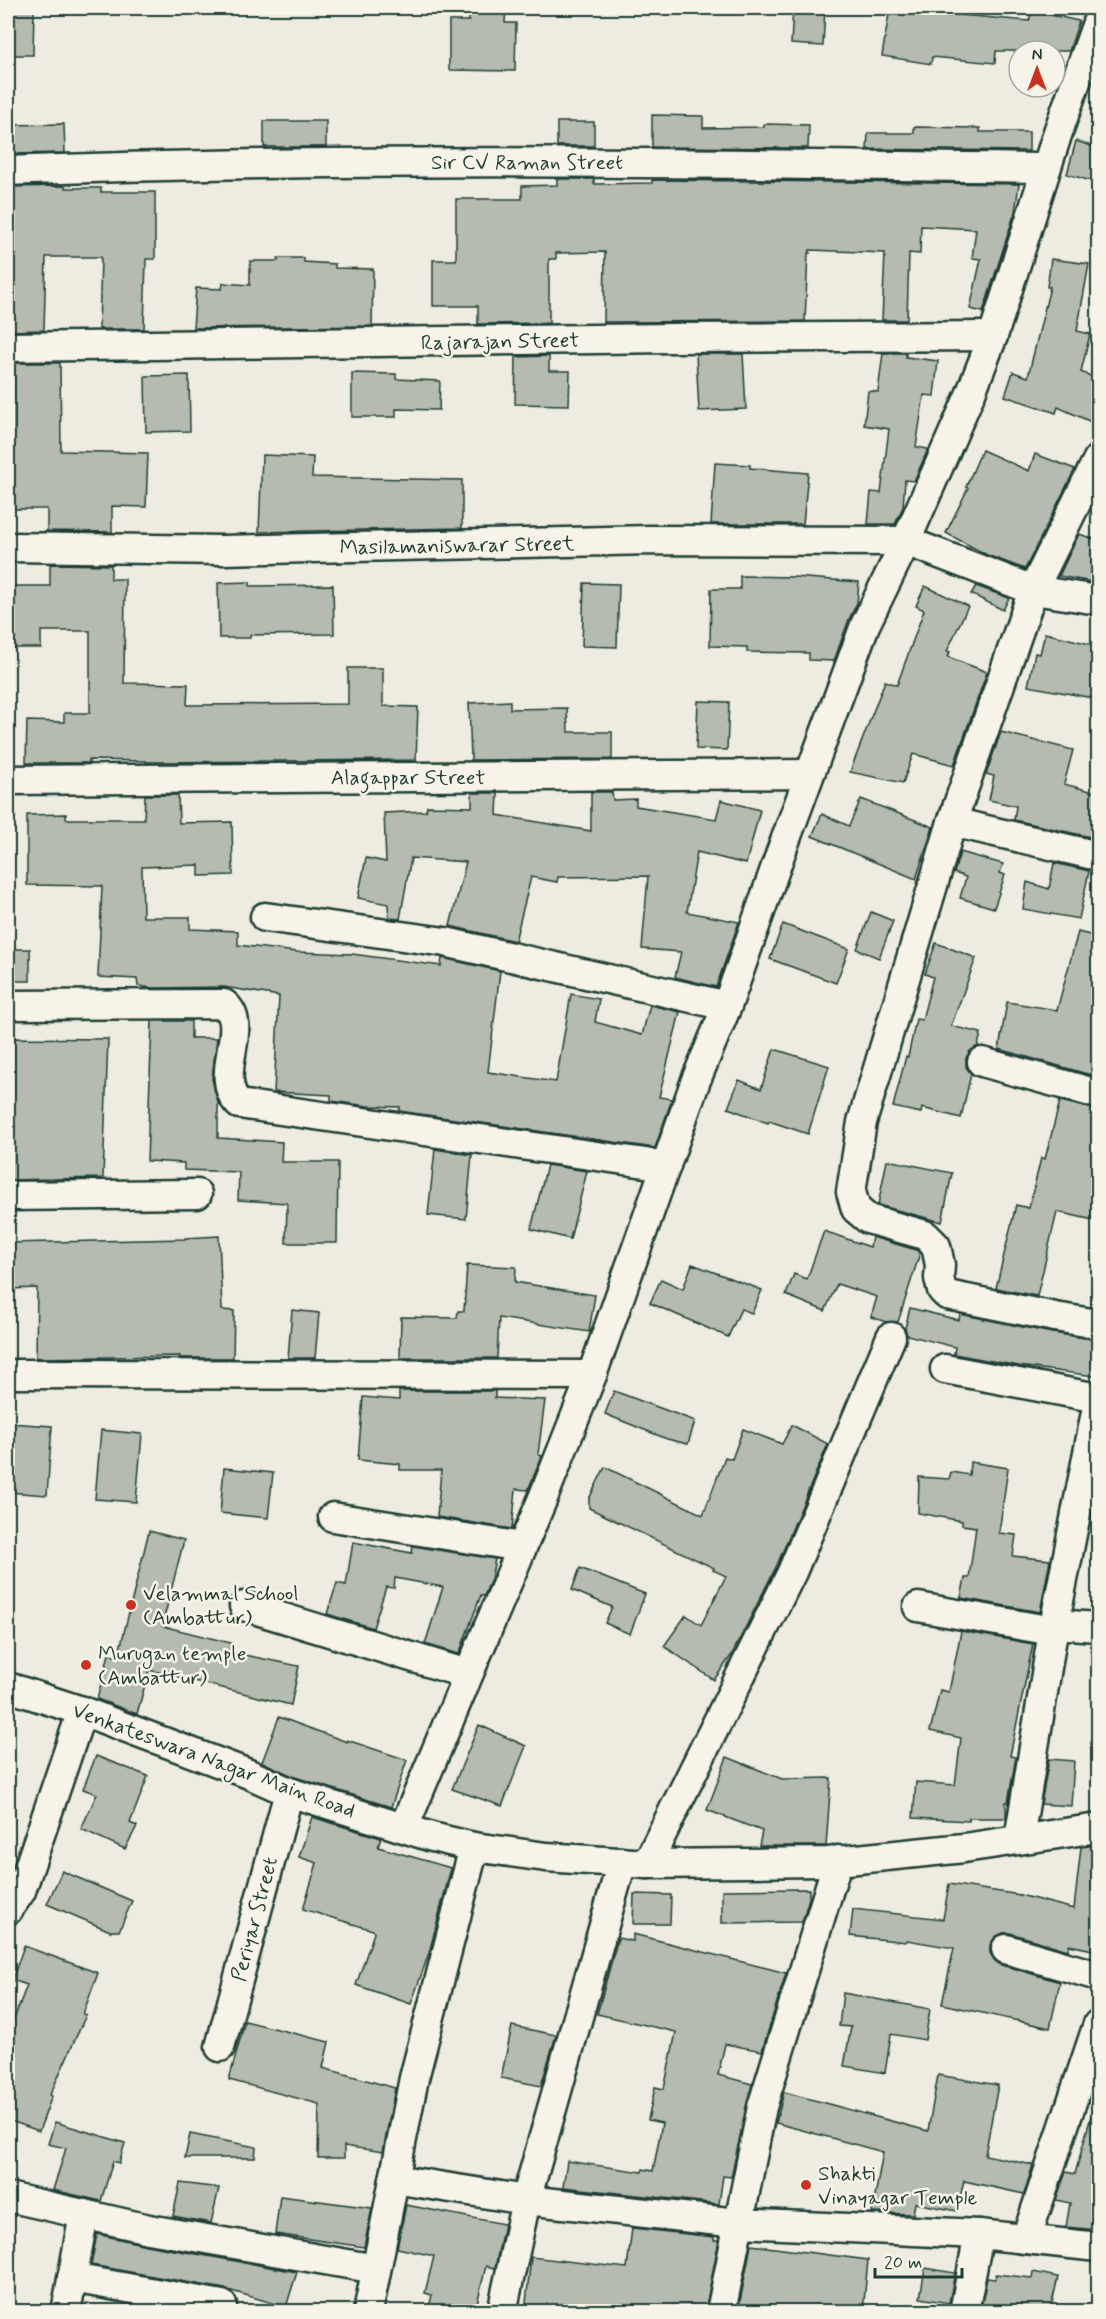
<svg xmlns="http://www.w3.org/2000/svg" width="1106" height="2319" font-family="Mynerve,sans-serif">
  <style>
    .building { fill: #b5bbb0; stroke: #1f3d34; stroke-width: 1.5 }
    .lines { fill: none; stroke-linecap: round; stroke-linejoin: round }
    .minor-casing { stroke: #1f3d34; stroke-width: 33 }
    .minor { stroke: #f7f3e8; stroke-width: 28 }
    .poi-dot { fill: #c8321e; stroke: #f7f3e8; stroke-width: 2 }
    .labels { text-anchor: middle; stroke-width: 5; stroke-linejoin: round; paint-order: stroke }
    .street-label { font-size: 21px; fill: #1f3d34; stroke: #f7f3e8 }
    .poi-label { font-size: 21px; fill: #1f3d34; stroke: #f7f3e8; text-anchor: start }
  </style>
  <rect width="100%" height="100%" fill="#eeece1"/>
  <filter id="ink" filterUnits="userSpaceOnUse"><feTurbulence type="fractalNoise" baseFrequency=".0167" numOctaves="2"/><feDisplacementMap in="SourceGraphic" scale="12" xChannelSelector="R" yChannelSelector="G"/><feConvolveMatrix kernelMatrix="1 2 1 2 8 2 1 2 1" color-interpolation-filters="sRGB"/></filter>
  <g filter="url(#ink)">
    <g class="building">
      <path d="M 8,8 L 34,8 L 33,55 L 8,55 Z"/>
      <path d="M 469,8 L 506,8 L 505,23 L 516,23 L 515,71 L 449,70 L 449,21 L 469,21 Z"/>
      <path d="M 793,8 L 825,8 L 823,46 L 791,44 Z"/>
      <path d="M 890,8 L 939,8 L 939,13 L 1029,21 L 1032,11 L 1079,21 L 1069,51 L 996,51 L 995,63 L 932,57 L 931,64 L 882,56 Z"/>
      <path d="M 652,115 L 703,116 L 703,128 L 764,127 L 764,124 L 809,125 L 808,148 L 652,147 Z"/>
      <rect x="264" y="121" width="62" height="26"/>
      <rect x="557" y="122" width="37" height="24"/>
      <path d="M 64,124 L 65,153 L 8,154 L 8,125 Z"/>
      <path d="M 914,127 L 980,128 L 980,132 L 1029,132 L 1029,151 L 867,149 L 868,133 L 914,133 Z"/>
      <path d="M 1076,141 L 1098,148 L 1098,183 L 1067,174 Z"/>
      <path d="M 557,179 L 594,179 L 594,184 L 652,183 L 652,180 L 1019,184 L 1015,212 L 983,312 L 970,309 L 981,259 L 972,258 L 976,229 L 921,226 L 920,254 L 909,253 L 907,320 L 882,320 L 885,253 L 810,250 L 810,253 L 808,253 L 805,321 L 604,322 L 605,252 L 556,253 L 556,259 L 549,259 L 549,323 L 478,324 L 478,306 L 433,306 L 433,260 L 456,260 L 456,199 L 522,199 L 522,186 L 557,185 Z"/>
      <path d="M 65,186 L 65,188 L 101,188 L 101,192 L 155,192 L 155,259 L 146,259 L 144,329 L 99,329 L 101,257 L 46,257 L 44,330 L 8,331 L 8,187 Z"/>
      <path d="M 278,258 L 304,258 L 304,262 L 335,264 L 335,268 L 373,269 L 372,326 L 193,328 L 196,288 L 222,289 L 223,283 L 250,285 L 250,261 L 278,261 Z"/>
      <path d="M 1051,259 L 1089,264 L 1077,331 L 1090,334 L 1081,372 L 1098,379 L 1098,425 L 1058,407 L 1056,413 L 1005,396 L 1013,372 L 1028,377 L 1050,287 L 1047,287 Z"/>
      <path d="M 883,353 L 906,353 L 906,357 L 938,361 L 934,396 L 924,395 L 916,447 L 928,449 L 914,481 L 905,480 L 903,507 L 895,524 L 868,524 L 871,492 L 881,493 L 889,429 L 864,425 L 868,391 L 878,392 Z"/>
      <path d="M 696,354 L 743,354 L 746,409 L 699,411 Z"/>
      <path d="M 549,356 L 549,371 L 570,371 L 569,405 L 515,404 L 516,357 Z"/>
      <path d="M 11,363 L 60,363 L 61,451 L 148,453 L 146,507 L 112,506 L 112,532 L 47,531 L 47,509 L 8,509 L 8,475 L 13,475 Z"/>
      <path d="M 352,373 L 396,374 L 396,379 L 440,381 L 439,410 L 396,409 L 396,417 L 352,417 Z"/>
      <path d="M 189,375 L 190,431 L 146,432 L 145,376 Z"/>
      <path d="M 982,450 L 1029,471 L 1035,454 L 1075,469 L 1025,569 L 987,555 L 946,533 L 968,488 L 966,487 Z"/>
      <path d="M 262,455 L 313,457 L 312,477 L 462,480 L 462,528 L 259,532 Z"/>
      <path d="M 715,463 L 750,465 L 750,468 L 808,473 L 803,524 L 711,524 Z"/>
      <path d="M 1079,534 L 1098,540 L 1098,583 L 1059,576 Z"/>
      <path d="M 50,564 L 111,565 L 111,579 L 125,579 L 124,683 L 188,684 L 187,705 L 348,704 L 348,668 L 383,668 L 383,706 L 418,707 L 416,760 L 146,762 L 146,761 L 89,760 L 89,763 L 26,763 L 27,721 L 64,722 L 64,713 L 90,713 L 90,631 L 41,631 L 41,648 L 8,648 L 8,586 L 50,586 Z"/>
      <path d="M 740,576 L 793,577 L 859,582 L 857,603 L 849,619 L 834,661 L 809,660 L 809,653 L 747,652 L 747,647 L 710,646 L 711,589 L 740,589 Z"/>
      <path d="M 250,582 L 250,586 L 333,585 L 334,634 L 250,635 L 250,638 L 219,638 L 218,583 Z"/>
      <path d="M 584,583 L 619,584 L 617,647 L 582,646 Z"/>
      <path d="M 925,586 L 968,606 L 947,651 L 950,652 L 948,657 L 987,672 L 954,765 L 913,754 L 903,783 L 850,772 L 885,681 L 897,685 L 924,610 L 916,606 Z"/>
      <path d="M 976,586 L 1009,598 L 1003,610 L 971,594 Z"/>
      <path d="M 1045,633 L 1098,646 L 1098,699 L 1028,686 L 1035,653 L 1040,654 Z"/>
      <path d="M 510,701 L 510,709 L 567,708 L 568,732 L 612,732 L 612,759 L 471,760 L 469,703 Z"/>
      <path d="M 698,701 L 729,702 L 727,750 L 696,749 Z"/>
      <path d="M 1001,732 L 1073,750 L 1064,784 L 1098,793 L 1098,819 L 1095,838 L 1014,820 L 1016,806 L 989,800 L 994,776 L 986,774 Z"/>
      <path d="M 591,792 L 612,792 L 613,800 L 636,799 L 636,806 L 716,819 L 721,800 L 760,810 L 746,864 L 697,852 L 687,912 L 739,922 L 716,987 L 675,977 L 681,952 L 642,949 L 648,876 L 558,877 L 557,882 L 531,877 L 515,941 L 450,926 L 466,862 L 411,858 L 400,919 L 389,918 L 388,904 L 358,898 L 366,858 L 386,862 L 384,813 L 426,811 L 427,806 L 472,807 L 472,793 L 498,793 L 497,815 L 591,831 Z"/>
      <path d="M 145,795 L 178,795 L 179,823 L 232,822 L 233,875 L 199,876 L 199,865 L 142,867 L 143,917 L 190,917 L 190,929 L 238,931 L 238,945 L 297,952 L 352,954 L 441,966 L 442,958 L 500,971 L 488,1072 L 556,1082 L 571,994 L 599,999 L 595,1022 L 642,1035 L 650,1005 L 680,1012 L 659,1097 L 672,1099 L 655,1148 L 399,1111 L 400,1107 L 368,1106 L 331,1101 L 331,1095 L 274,1092 L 279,996 L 224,987 L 153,988 L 138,986 L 137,979 L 98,977 L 102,886 L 27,885 L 27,815 L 66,814 L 66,819 L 144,819 Z"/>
      <path d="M 861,799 L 933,827 L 916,879 L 812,836 L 822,814 L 849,826 Z"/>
      <path d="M 960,852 L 1003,864 L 1000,873 L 1005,875 L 994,908 L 960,898 L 966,877 L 954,873 Z"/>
      <path d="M 1054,863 L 1089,871 L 1079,919 L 1023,909 L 1027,882 L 1049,889 Z"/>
      <path d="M 871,912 L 893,921 L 879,958 L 857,949 Z"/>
      <path d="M 783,924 L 849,949 L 836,983 L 770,959 Z"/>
      <path d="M 1078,932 L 1098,937 L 1098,1077 L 999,1049 L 1007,1002 L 1057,1010 Z"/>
      <path d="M 936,943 L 976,958 L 951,1026 L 981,1033 L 978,1046 L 970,1051 L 966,1058 L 966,1067 L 971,1074 L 961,1118 L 922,1108 L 921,1113 L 893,1107 L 906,1056 L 908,1057 L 916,1019 L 922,1020 L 933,977 L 925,974 Z"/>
      <rect x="8" y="949" width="22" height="32"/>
      <path d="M 152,1021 L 191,1021 L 191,1038 L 217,1038 L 212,1079 L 218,1102 L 218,1138 L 282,1142 L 281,1162 L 338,1162 L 337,1243 L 286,1243 L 287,1203 L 238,1200 L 239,1172 L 184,1170 L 184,1163 L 147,1161 Z"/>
      <path d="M 8,1038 L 108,1039 L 103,1178 L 8,1180 Z"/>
      <path d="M 774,1049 L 829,1066 L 808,1134 L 769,1121 L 768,1123 L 728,1108 L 739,1080 L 761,1089 Z"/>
      <path d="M 1060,1101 L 1098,1110 L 1098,1221 L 1057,1212 L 1037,1296 L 996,1288 L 1016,1205 L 1029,1208 L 1041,1158 L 1045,1159 Z"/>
      <path d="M 435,1149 L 472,1155 L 466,1219 L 428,1215 Z"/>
      <path d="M 887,1160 L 952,1173 L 942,1222 L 878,1205 Z"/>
      <path d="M 547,1165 L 587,1171 L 570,1239 L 531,1229 Z"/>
      <path d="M 824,1231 L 870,1247 L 872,1237 L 916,1250 L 920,1253 L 898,1322 L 886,1322 L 871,1317 L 877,1297 L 837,1284 L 825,1311 L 786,1295 L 794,1274 L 807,1279 Z"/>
      <path d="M 219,1236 L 222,1310 L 234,1311 L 233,1358 L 180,1358 L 180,1356 L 36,1358 L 37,1288 L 8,1289 L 8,1243 L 185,1239 L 185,1238 Z"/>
      <path d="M 692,1264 L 762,1290 L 752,1313 L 741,1309 L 728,1337 L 650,1303 L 661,1279 L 683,1289 Z"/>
      <path d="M 467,1265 L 516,1267 L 515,1282 L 595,1295 L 589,1332 L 499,1318 L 497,1358 L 400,1358 L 401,1317 L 457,1318 L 458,1311 L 464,1311 Z"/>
      <path d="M 910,1308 L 959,1320 L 960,1314 L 1052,1333 L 1098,1340 L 1094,1376 L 1019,1366 L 954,1354 L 955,1347 L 907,1335 L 905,1328 Z"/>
      <path d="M 292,1310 L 319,1313 L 315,1358 L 288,1358 Z"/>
      <path d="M 399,1391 L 495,1391 L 495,1398 L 545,1400 L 538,1454 L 542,1456 L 528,1490 L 516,1489 L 512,1529 L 437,1517 L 441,1470 L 400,1470 L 400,1464 L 358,1460 L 363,1397 L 399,1400 Z"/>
      <path d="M 614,1391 L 695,1421 L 688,1444 L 667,1439 L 605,1414 Z"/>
      <path d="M 9,1423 L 52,1426 L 47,1495 L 8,1492 Z"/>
      <path d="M 792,1425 L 828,1444 L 777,1565 L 731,1656 L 714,1680 L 664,1646 L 686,1615 L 701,1625 L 726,1576 L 713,1570 L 714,1568 L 589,1508 L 589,1499 L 605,1467 L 703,1515 L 725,1457 L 732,1459 L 743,1429 L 782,1444 Z"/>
      <path d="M 101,1430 L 142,1434 L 136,1502 L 95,1499 Z"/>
      <path d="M 970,1462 L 1008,1468 L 999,1533 L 1016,1535 L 1013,1556 L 1050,1560 L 1040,1612 L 961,1598 L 965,1578 L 969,1578 L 976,1527 L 962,1525 L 962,1521 L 918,1513 L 919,1477 L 949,1479 L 951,1472 L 969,1475 Z"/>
      <path d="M 224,1468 L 273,1473 L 268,1518 L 220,1513 Z"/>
      <path d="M 149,1531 L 184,1540 L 162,1626 L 231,1643 L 229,1652 L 299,1666 L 291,1705 L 149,1670 L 137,1714 L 97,1699 L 109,1654 L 118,1657 Z"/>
      <path d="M 353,1542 L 412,1553 L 413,1546 L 495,1559 L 491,1579 L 484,1596 L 481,1595 L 459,1654 L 425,1644 L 443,1587 L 395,1578 L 394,1588 L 386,1587 L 373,1628 L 327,1614 L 337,1583 L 346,1585 Z"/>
      <path d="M 580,1568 L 645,1594 L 630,1634 L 605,1623 L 612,1607 L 572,1590 Z"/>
      <path d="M 961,1631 L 1033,1644 L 1010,1756 L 1016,1757 L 1008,1802 L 1006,1802 L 1006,1818 L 969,1818 L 969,1821 L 913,1818 L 916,1782 L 955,1785 L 961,1738 L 930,1731 L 940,1690 L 949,1692 Z"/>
      <path d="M 279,1717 L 347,1742 L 347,1740 L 407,1760 L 391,1807 L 295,1777 L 262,1762 Z"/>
      <path d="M 479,1725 L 526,1746 L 502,1806 L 452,1789 Z"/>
      <path d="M 96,1756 L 148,1776 L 130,1823 L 137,1826 L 125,1849 L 81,1829 L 97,1794 L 83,1789 Z"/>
      <path d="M 727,1757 L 782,1779 L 831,1778 L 826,1846 L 759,1846 L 762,1831 L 707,1810 Z"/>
      <path d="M 1049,1759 L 1074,1761 L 1071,1806 L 1041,1804 Z"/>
      <path d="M 312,1817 L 381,1838 L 378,1847 L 451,1868 L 429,1953 L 411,2004 L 356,1985 L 374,1933 L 373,1930 L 303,1909 L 317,1863 L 299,1857 Z"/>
      <path d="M 1098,1845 L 1098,1951 L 1069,1945 L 1068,1950 L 1010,1933 L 1003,1933 L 995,1937 L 990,1945 L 990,1953 L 995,1961 L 1001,1965 L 1060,1982 L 1050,2028 L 942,2004 L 954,1948 L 907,1940 L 906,1942 L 850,1936 L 853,1909 L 943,1919 L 949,1884 L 1020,1895 L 1074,1909 L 1081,1847 Z"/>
      <path d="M 62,1871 L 132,1901 L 119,1931 L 110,1931 L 47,1904 Z"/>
      <path d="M 809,1889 L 809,1898 L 802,1922 L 722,1923 L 722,1890 Z"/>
      <path d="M 634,1894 L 671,1895 L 670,1924 L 633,1924 Z"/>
      <path d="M 633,1934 L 786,1973 L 762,2051 L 725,2044 L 718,2075 L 752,2084 L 731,2177 L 723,2176 L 719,2204 L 563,2187 L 567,2161 L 642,2172 L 643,2169 L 653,2171 L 662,2123 L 648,2120 L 655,2087 L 664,2089 L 676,2032 L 597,2014 L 618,1938 L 633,1941 Z"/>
      <path d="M 24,1946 L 98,1973 L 83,2014 L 86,2015 L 50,2095 L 52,2096 L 39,2131 L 8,2120 L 8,2035 L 27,1985 L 12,1980 Z"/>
      <path d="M 843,1993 L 930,2009 L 925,2040 L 891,2034 L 885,2073 L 844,2066 L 851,2027 L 839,2026 Z"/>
      <path d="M 245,2021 L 329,2042 L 323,2068 L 395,2088 L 383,2152 L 344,2146 L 344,2158 L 318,2158 L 319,2104 L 229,2080 Z"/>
      <path d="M 512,2026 L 556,2035 L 541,2086 L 501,2078 Z"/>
      <path d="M 938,2075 L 998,2085 L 985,2155 L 1033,2165 L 1024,2194 L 964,2181 L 957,2211 L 915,2203 L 913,2214 L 872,2213 L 883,2152 L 776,2123 L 784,2092 L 928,2131 Z"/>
      <path d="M 1093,2109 L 1098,2109 L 1098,2230 L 1066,2227 L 1070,2203 L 1056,2200 L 1066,2172 L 1075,2174 Z"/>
      <path d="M 55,2122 L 125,2143 L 119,2163 L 113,2161 L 101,2201 L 53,2190 L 66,2148 L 48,2144 Z"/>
      <path d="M 190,2134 L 256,2147 L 255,2158 L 185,2158 Z"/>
      <path d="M 180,2183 L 219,2188 L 211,2223 L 173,2216 Z"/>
      <path d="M 280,2196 L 372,2208 L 364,2247 L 275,2234 Z"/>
      <path d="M 406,2205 L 504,2224 L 495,2268 L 486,2266 L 475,2312 L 428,2312 L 432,2295 L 425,2293 L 434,2256 L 397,2248 Z"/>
      <path d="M 632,2228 L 714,2237 L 714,2240 L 719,2240 L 705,2312 L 649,2312 L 616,2307 L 616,2312 L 525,2312 L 531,2257 L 627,2268 Z"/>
      <path d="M 97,2234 L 146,2245 L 297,2272 L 286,2307 L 225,2289 L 91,2265 Z"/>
      <path d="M 751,2245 L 868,2260 L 863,2312 L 738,2312 Z"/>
      <path d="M 925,2268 L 955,2273 L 949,2303 L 920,2298 Z"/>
      <path d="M 1033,2272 L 1058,2277 L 1050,2312 L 1000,2312 L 981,2308 L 987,2278 L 995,2279 L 996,2274 L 1032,2278 Z"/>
    </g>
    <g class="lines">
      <defs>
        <g id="minor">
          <path d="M 8,171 C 354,157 700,163 1046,168"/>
          <path d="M 8,347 L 671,338 L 993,336"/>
          <path d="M 1098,459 L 1033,590 L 952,822 L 862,1122 L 851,1192 L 856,1209 L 868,1219 L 925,1235 L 936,1246 L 940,1265 L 939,1278 L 942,1290 L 947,1295 L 1055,1317 L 1098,1324"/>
          <path d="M 8,547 L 223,550 L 651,540 L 906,541 L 1033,590 L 1098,600"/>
          <path d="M 8,780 L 809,774"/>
          <path d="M 952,822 L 1098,856"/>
          <path d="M 265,917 L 445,942 L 727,1006"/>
          <path d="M 8,1005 L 224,1004 C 252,1026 211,1075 239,1104 L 666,1166"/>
          <path d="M 982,1062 L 1098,1094"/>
          <path d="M 8,1196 L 197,1194"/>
          <path d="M 945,1369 L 1098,1398"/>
          <path d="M 8,1374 L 592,1375"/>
          <path d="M 333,1517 L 522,1547"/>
          <path d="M 244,1606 L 467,1674"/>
          <path d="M 918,1607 L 1053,1631"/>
          <path d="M 1054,1624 L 1098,1627"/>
          <path d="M 8,1687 L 82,1711 L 249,1774 L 289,1792 L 432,1837 L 474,1847 L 546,1857 L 647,1864 L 828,1862 L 964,1848 L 1098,1828"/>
          <path d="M 404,1827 L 543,1498 L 592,1375 L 696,1080 L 727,1006 L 781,852 L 865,625 L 906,541 L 970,395 L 993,336 L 1058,132 L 1098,20"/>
          <path d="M 1019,1839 L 1053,1631 L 1098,1402"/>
          <path d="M 647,1864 L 792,1572 L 891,1337"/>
          <path d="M 8,1910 L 21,1891 L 82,1711"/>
          <path d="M 1006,1949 L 1098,1976"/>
          <path d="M 220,2047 L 289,1792"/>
          <path d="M 394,2179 L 526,2200 L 738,2223 L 979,2234 L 1098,2247"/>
          <path d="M 8,2197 L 149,2229 L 376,2269"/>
          <path d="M 1026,2239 L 1098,2024"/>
          <path d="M 72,2278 L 222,2305"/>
          <path d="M 66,2312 L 84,2214"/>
          <path d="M 368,2312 L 414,2078 L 474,1847"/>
          <path d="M 502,2312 L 526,2200 L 622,1862"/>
          <path d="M 721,2312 L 762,2107 L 838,1860"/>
          <path d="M 964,2312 L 979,2234"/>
        </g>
      </defs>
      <use href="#minor" class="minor-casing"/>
      <use href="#minor" class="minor"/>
    </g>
  </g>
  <g class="poi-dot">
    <circle cx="131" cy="1605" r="6"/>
    <circle cx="86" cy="1665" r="6"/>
    <circle cx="806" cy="2185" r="6"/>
  </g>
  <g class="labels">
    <g class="street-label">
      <text x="527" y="169">Sir CV Raman Street</text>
      <text transform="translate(500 341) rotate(-1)" y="7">Rajarajan Street</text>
      <text transform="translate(457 545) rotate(-1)" y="7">Masilamaniswarar Street</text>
      <text x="408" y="784">Alagappar Street</text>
      <text transform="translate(214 1760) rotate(20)" y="7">Venkateswara Nagar Main Road</text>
      <text transform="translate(254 1919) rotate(-75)" y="7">Periyar Street</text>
    </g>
    <g class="poi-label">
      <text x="143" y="1600">Velammal School<tspan x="143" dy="24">(Ambattur)</tspan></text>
      <text x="98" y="1660">Murugan temple<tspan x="98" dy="24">(Ambattur)</tspan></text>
      <text x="818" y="2180">Shakti<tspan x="818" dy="24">Vinayagar Temple</tspan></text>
    </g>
  </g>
  <rect width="1106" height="2319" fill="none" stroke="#f7f3e8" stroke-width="30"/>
  <rect x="15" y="15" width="1076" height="2289" fill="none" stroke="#1f3d34" stroke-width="2" filter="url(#ink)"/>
  <g transform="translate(1037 69)"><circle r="28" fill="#f7f3e8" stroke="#a1aaa0" stroke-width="1.5"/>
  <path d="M0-4.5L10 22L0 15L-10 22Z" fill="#c8321e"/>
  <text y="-9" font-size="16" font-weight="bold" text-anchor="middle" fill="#1f3d34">N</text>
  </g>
  <path d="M875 2268v9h87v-9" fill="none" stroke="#1f3d34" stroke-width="3"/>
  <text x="884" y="2268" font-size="18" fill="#1f3d34" stroke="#f7f3e8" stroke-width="4.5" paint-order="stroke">20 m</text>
</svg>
